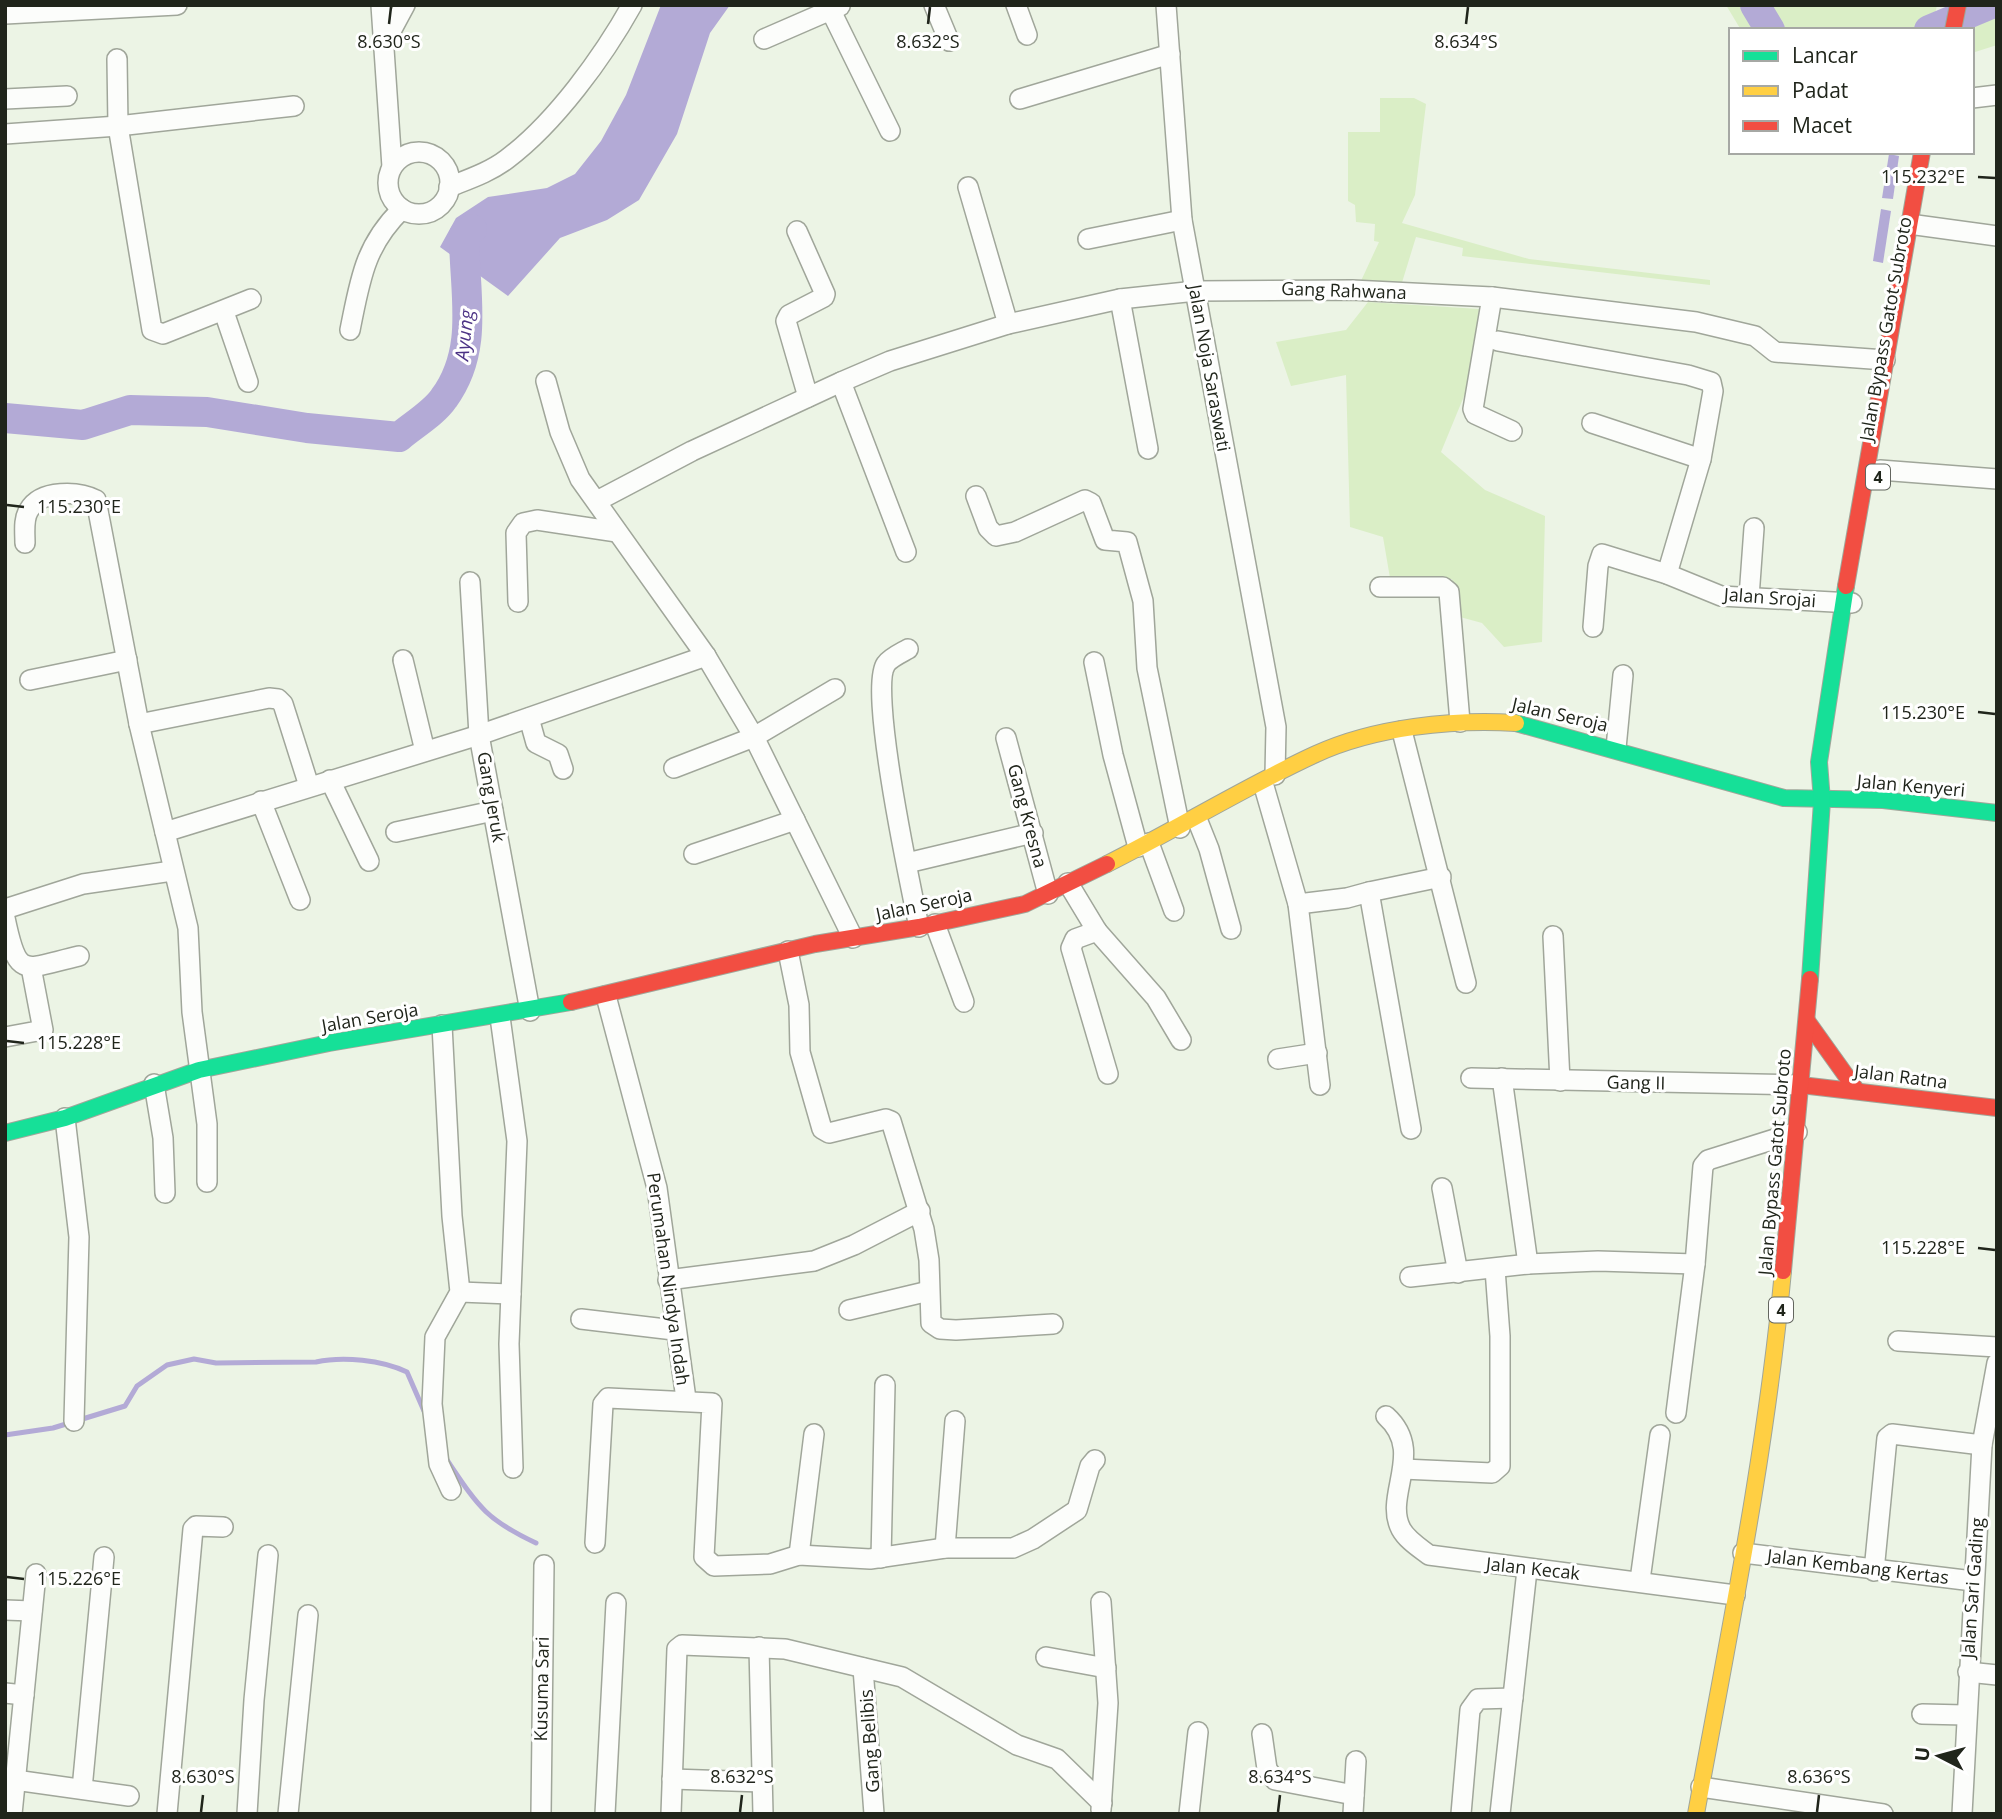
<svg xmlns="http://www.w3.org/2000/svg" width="2002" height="1819" font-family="'Open Sans',sans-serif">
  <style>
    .green { fill: #daeec6 }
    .water { fill: #b3aad6 }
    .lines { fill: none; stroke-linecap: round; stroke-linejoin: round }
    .stream { stroke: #b3aad6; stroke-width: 5 }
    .river { stroke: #b3aad6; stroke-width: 30 }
    .street-casing { stroke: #a0a69a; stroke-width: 22 }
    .fast-casing { stroke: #a0a69a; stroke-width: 18 }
    .slow-casing { stroke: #a0a69a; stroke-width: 18 }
    .jam-casing { stroke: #a0a69a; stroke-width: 18 }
    .street { stroke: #fcfdfb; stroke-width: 19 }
    .fast { stroke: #16e098; stroke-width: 16 }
    .slow { stroke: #ffcf43; stroke-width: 16 }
    .jam { stroke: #f24e42; stroke-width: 16 }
    .ticks { fill: none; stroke: #20251b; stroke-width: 2.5 }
    .labels { text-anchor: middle; stroke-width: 6; stroke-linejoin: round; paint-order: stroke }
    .shield { fill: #fff; stroke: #63665f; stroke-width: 2 }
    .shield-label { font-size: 16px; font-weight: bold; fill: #20251b }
    .street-label { font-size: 18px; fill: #20251b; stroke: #fff }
    .water-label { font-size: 19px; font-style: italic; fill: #4c3385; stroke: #fff }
    .ticks-label { font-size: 18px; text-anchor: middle; fill: #20251b; stroke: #fff; stroke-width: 6; stroke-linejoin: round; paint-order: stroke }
  </style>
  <rect width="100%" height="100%" fill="#ecf4e5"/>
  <g class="green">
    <path d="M 1726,5 L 1937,5 L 1932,30 L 1741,30 Z"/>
    <path d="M 1978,5 L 1997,5 L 1997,45 L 1972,53 Z"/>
    <path d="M 1380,98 L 1414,98 L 1426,104 L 1415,195 L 1402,223 L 1529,259 L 1710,280 L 1710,285 L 1462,256 L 1463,248 L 1416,237 L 1400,289 L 1360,283 L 1379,242 L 1374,241 L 1375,224 L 1356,222 L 1355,205 L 1348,201 L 1348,132 L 1380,132 Z"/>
    <path d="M 1368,302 L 1479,309 L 1469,384 L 1441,452 L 1485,490 L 1545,516 L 1542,642 L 1504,647 L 1482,623 L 1460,617 L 1452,579 L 1390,578 L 1383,537 L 1350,527 L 1346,375 L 1291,386 L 1276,342 L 1346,330 Z"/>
  </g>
  <g class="water">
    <path d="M 661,5 L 730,5 L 710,33 L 677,134 L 639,200 L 607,220 L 560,238 L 508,296 L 440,247 L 456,218 L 488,197 L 547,188 L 575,174 L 601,141 L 626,95 Z"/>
    <path d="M 1889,154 L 1899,156 L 1893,199 L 1882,198 Z"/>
    <path d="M 1881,209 L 1891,211 L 1883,263 L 1873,261 Z"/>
  </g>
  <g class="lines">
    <g class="stream">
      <path d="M 5,1435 L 53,1428 L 125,1406 L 137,1386 L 167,1365 L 194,1359 L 216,1363 L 316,1362 C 343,1356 382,1360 407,1372 L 424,1411"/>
      <path d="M 447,1460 C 478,1506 485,1519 536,1543"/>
    </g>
    <g class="river">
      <path d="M 1755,5 L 1770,30"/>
      <path d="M 1929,30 L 1989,5"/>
      <path d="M 5,418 L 83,425 L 130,410 L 207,412 L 307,428 L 399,437 C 413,425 434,413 444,398 C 480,349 464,292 464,235 L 472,229"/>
    </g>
    <defs>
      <g id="street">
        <path d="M 381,5 L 392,167"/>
        <path d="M 934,5 L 949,41"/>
        <path d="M 1016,5 L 1027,35"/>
        <path d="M 1166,5 L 1182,220 L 1276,727 L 1275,775"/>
        <path d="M 830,9 L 890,131"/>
        <path d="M 5,14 L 177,5"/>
        <path d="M 764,39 L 840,6"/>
        <path d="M 384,44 L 405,5"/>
        <path d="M 117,59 L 118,126 L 152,330 L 163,334 L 251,299"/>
        <path d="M 1972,98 L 1997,95"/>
        <path d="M 5,99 L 67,96"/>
        <path d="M 1020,99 L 1170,54"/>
        <path d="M 5,134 L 118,126 L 294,106"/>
        <circle cx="419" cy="183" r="31"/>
        <path d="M 449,187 C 469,179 490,172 507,159 C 555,123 603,57 632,5"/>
        <path d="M 968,187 L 1008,324"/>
        <path d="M 1909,224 L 1997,236"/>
        <path d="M 797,231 L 825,294 L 824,297 L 789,315 L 786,321 L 808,397"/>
        <path d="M 1088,239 L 1182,220"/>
        <path d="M 1492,297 L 1696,322 L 1755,336 L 1775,352 L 1885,360"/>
        <path d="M 1120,299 L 1148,449"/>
        <path d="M 224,312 L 248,382"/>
        <path d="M 350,330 C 360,281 364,246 402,209"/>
        <path d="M 1498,341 L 1688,375 L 1711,382 L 1713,391 L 1701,459 L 1667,574"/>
        <path d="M 546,381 L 560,432 L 580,479 L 706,656 L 754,737 L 853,938"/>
        <path d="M 841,382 L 906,552"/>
        <path d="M 1592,423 L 1701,459"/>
        <path d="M 1880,470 L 1997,479"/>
        <path d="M 976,496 L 988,528 L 996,536 L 1015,532 L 1085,500 L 1091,503 L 1105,540 L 1127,542 L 1143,601 L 1147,668 L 1180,828"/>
        <path d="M 597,501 L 692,451 L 841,382 L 890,361 L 1008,324 L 1120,299 L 1196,291 L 1352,290 L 1492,297 L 1473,409 L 1475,414 L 1512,431"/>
        <path d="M 25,543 C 25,532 23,519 29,510 C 41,489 79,491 96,500 L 139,724 L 188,928 L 192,1012 L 207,1124 L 207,1182"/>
        <path d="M 470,582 L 479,735 L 530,1011"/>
        <path d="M 1380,587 L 1443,587 L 1449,592 L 1460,722"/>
        <path d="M 1749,597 L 1754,528"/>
        <path d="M 518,602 L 516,533 L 523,523 L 537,520 L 617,532"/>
        <path d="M 1593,627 L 1598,566 L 1602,554 L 1667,574 L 1721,596 L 1852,603"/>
        <path d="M 908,649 C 901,653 890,658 886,664 C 868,689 911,888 919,927"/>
        <path d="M 403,660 L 425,751"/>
        <path d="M 1094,662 L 1113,755 L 1138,847"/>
        <path d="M 30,680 L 127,660"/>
        <path d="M 529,718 L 536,743 L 558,754 L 563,769"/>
        <path d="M 139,724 L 269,698 L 278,699 L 283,704 L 309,786"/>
        <path d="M 1402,731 L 1466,983"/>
        <path d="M 1006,738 L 1048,894"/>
        <path d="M 1616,748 L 1623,675"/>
        <path d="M 674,768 L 754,737 L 835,689"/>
        <path d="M 330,780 L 369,861"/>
        <path d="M 1263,783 L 1298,904 L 1320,1085"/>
        <path d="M 261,801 L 300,900"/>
        <path d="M 1197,819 L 1209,849 L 1231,929"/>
        <path d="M 165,832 L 479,735 L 706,656"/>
        <path d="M 396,832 L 493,811"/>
        <path d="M 1149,843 L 1174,911"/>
        <path d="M 694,854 L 795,820"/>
        <path d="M 907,863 L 1033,833"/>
        <path d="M 1068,883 L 1097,931 L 1156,998 L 1181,1040"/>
        <path d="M 1369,892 L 1441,877"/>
        <path d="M 1298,904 L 1347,898 L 1369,892 L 1411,1129"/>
        <path d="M 5,909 L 83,884 L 172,871"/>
        <path d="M 5,918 C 18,981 23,969 79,956"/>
        <path d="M 935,924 L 964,1002"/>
        <path d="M 1097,931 L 1075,939 L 1071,948 L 1108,1074"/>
        <path d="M 1553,936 L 1560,1081"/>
        <path d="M 788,951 L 799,1005 L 800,1052 L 822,1129 L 829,1133 L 886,1119 L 891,1121 L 924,1229 L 929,1260 L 931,1323 L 940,1329 L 956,1330 L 1053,1324"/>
        <path d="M 606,996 L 657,1188 L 686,1399"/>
        <path d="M 500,1017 L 517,1141 L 509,1344 L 513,1468"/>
        <path d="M 442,1025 L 452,1216 L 460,1292 L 435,1337 L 432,1404 L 439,1464 L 451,1490"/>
        <path d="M 5,1037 L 43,1030 L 31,967"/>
        <path d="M 1278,1059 L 1317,1053"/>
        <path d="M 1471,1078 L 1801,1085"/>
        <path d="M 1502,1078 L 1528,1264"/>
        <path d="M 154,1084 L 163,1138 L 165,1193"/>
        <path d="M 65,1118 L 79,1237 L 74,1421"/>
        <path d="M 1442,1188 L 1458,1273"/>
        <path d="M 1410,1277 L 1528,1264 L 1598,1261 L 1695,1264"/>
        <path d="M 668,1280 L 814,1261 L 854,1245 L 920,1211"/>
        <path d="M 460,1292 L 511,1294"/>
        <path d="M 849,1310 L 929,1291"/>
        <path d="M 581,1319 L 674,1330"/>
        <path d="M 1898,1341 L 1997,1347"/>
        <path d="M 1676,1413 L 1695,1264 L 1703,1166 L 1708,1160 L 1797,1132"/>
        <path d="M 1386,1416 C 1426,1452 1383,1495 1401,1529 C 1407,1540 1420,1548 1429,1555 L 1735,1595"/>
        <path d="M 1403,1469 L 1492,1473 L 1500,1466 L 1500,1336 L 1495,1269"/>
        <path d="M 595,1543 L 603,1404 L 608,1398 L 712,1403 L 704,1557 L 714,1566 L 770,1564 L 799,1555 L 870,1559 L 945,1548 L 1013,1548 L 1033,1539 L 1077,1510 L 1090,1466 L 1095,1460"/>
        <path d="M 945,1548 L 955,1421"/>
        <path d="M 1743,1553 L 1973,1581"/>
        <path d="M 799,1555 L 814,1434"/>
        <path d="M 881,1558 L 885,1385"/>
        <path d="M 1874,1571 L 1887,1438 L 1892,1434 L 1982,1445"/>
        <path d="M 1640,1580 L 1660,1435"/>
        <path d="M 1101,1602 L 1108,1703 L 1101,1810"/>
        <path d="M 5,1610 L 32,1611"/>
        <path d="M 759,1647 L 763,1814"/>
        <path d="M 1046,1657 L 1106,1668"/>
        <path d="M 863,1668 L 874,1814"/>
        <path d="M 1968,1672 L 1997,1675"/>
        <path d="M 5,1693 L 24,1695"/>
        <path d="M 1922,1714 L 1965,1715"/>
        <path d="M 1262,1734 L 1267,1769 L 1275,1780 L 1354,1795"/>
        <path d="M 672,1779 L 762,1782"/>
        <path d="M 15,1780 L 129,1796"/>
        <path d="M 1701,1787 L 1883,1814"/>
        <path d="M 82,1789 L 104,1557"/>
        <path d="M 12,1814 L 36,1574"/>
        <path d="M 167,1814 L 193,1529 L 196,1526 L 223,1527"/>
        <path d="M 247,1814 L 254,1700 L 268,1555"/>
        <path d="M 288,1814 L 308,1615"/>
        <path d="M 541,1814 L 544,1565"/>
        <path d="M 605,1814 L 616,1603"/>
        <path d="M 671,1814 L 677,1649 L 682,1645 L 785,1649 L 902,1677 L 1017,1745 L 1057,1759 L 1102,1803"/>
        <path d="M 1189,1814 L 1198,1732"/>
        <path d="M 1353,1814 L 1356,1761"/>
        <path d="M 1461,1814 L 1470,1710 L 1478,1699 L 1513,1698"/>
        <path d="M 1500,1814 L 1527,1570"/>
        <path d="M 1962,1814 L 1982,1445 L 1997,1363"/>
      </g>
      <g id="fast">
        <path d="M 1516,723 L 1784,798 L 1883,800 L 1997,813"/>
        <path d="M 1810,979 L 1822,801 L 1819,762 L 1846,586"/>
        <path d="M 5,1133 L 65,1118 L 199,1070 L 329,1043 L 571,1002"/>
      </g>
      <g id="slow">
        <path d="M 1107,864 C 1177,829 1246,786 1316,754 C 1375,727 1453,719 1516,723"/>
        <path d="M 1696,1814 C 1729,1633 1766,1454 1783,1271"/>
      </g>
      <g id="jam">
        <path d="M 1953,30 L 1958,5"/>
        <path d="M 1846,586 L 1922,152"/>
        <path d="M 571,1002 L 815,944 L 919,927 L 1025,904 L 1107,864"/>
        <path d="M 1807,1021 L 1857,1091"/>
        <path d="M 1801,1085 L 1997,1108"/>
        <path d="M 1783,1271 L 1810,979"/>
      </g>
    </defs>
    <use href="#street" class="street-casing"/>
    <use href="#fast" class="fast-casing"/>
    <use href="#slow" class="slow-casing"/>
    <use href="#jam" class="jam-casing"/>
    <use href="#street" class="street"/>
    <use href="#fast" class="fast"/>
    <use href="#slow" class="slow"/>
    <use href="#jam" class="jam"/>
  </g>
  <path class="ticks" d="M 389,24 L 391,7M 928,24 L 930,7M 1466,24 L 1468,7M 1978,177 L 1995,178M 7,505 L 24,507M 1978,712 L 1995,714M 7,1041 L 24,1043M 1978,1248 L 1995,1250M 7,1577 L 24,1579M 201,1812 L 203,1795M 740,1812 L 742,1795M 1278,1812 L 1280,1795M 1817,1812 L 1819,1795"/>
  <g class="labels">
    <g class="shield">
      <rect x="1866" y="464.5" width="24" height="25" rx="5"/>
      <rect x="1769" y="1297.5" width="24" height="25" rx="5"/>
    </g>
    <g class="shield-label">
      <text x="1878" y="483">4</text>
      <text x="1781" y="1316">4</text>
    </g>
    <g class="street-label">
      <text transform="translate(1344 291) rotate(2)" y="6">Gang Rahwana</text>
      <text transform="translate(1886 329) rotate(-80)" y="6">Jalan Bypass Gatot Subroto</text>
      <text transform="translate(1209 368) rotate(80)" y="6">Jalan Noja Saraswati</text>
      <text transform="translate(1770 598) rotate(4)" y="6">Jalan Srojai</text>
      <text transform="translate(1560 715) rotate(13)" y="6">Jalan Seroja</text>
      <text transform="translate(1911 786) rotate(5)" y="6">Jalan Kenyeri</text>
      <text transform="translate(491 797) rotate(80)" y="6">Gang Jeruk</text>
      <text transform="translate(1027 816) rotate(75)" y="6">Gang Kresna</text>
      <text transform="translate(924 905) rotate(-12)" y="6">Jalan Seroja</text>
      <text transform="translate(370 1018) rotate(-10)" y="6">Jalan Seroja</text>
      <text transform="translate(1901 1077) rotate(7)" y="6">Jalan Ratna</text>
      <text transform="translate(1636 1083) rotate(1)" y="6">Gang II</text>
      <text transform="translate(1775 1162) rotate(-85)" y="6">Jalan Bypass Gatot Subroto</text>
      <text transform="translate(668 1279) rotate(82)" y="6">Perumahan Nindya Indah</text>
      <text transform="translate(1858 1567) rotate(7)" y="6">Jalan Kembang Kertas</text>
      <text transform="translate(1533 1569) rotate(6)" y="6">Jalan Kecak</text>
      <text transform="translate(1973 1588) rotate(-86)" y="6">Jalan Sari Gading</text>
      <text transform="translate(542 1689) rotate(-89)" y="6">Kusuma Sari</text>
      <text transform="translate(870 1741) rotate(-94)" y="6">Gang Belibis</text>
    </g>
    <g class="water-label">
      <text transform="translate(464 335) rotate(-84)" y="7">Ayung</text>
    </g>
  </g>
  <g class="ticks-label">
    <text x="389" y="48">8.630°S</text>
    <text x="928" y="48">8.632°S</text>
    <text x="1466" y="48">8.634°S</text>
    <text x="1923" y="183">115.232°E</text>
    <text x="79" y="513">115.230°E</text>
    <text x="1923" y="719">115.230°E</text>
    <text x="79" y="1049">115.228°E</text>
    <text x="1923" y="1254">115.228°E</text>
    <text x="79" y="1585">115.226°E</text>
    <text x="203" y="1783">8.630°S</text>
    <text x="742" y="1783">8.632°S</text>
    <text x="1280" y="1783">8.634°S</text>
    <text x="1819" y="1783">8.636°S</text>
  </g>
  <rect width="2002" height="1819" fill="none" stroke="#20251b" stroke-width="14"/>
  <rect x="1729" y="28" width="245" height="126" fill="#ffffff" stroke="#a6a8a4" stroke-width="2"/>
  <rect x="1743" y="51" width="35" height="10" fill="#16e098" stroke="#a6a8a4" stroke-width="2"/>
  <text x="1792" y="63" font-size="21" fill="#20251b">Lancar</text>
  <rect x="1743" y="86" width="35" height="10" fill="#ffcf43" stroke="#a6a8a4" stroke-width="2"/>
  <text x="1792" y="98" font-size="21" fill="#20251b">Padat</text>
  <rect x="1743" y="121" width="35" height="10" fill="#f24e42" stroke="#a6a8a4" stroke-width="2"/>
  <text x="1792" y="133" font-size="21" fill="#20251b">Macet</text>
  <g transform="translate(1939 1756) rotate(276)" stroke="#ffffff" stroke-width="5" paint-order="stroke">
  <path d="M0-5L12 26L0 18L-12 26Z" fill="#20251b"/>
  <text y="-10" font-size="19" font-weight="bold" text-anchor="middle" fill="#20251b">U</text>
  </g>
</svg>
